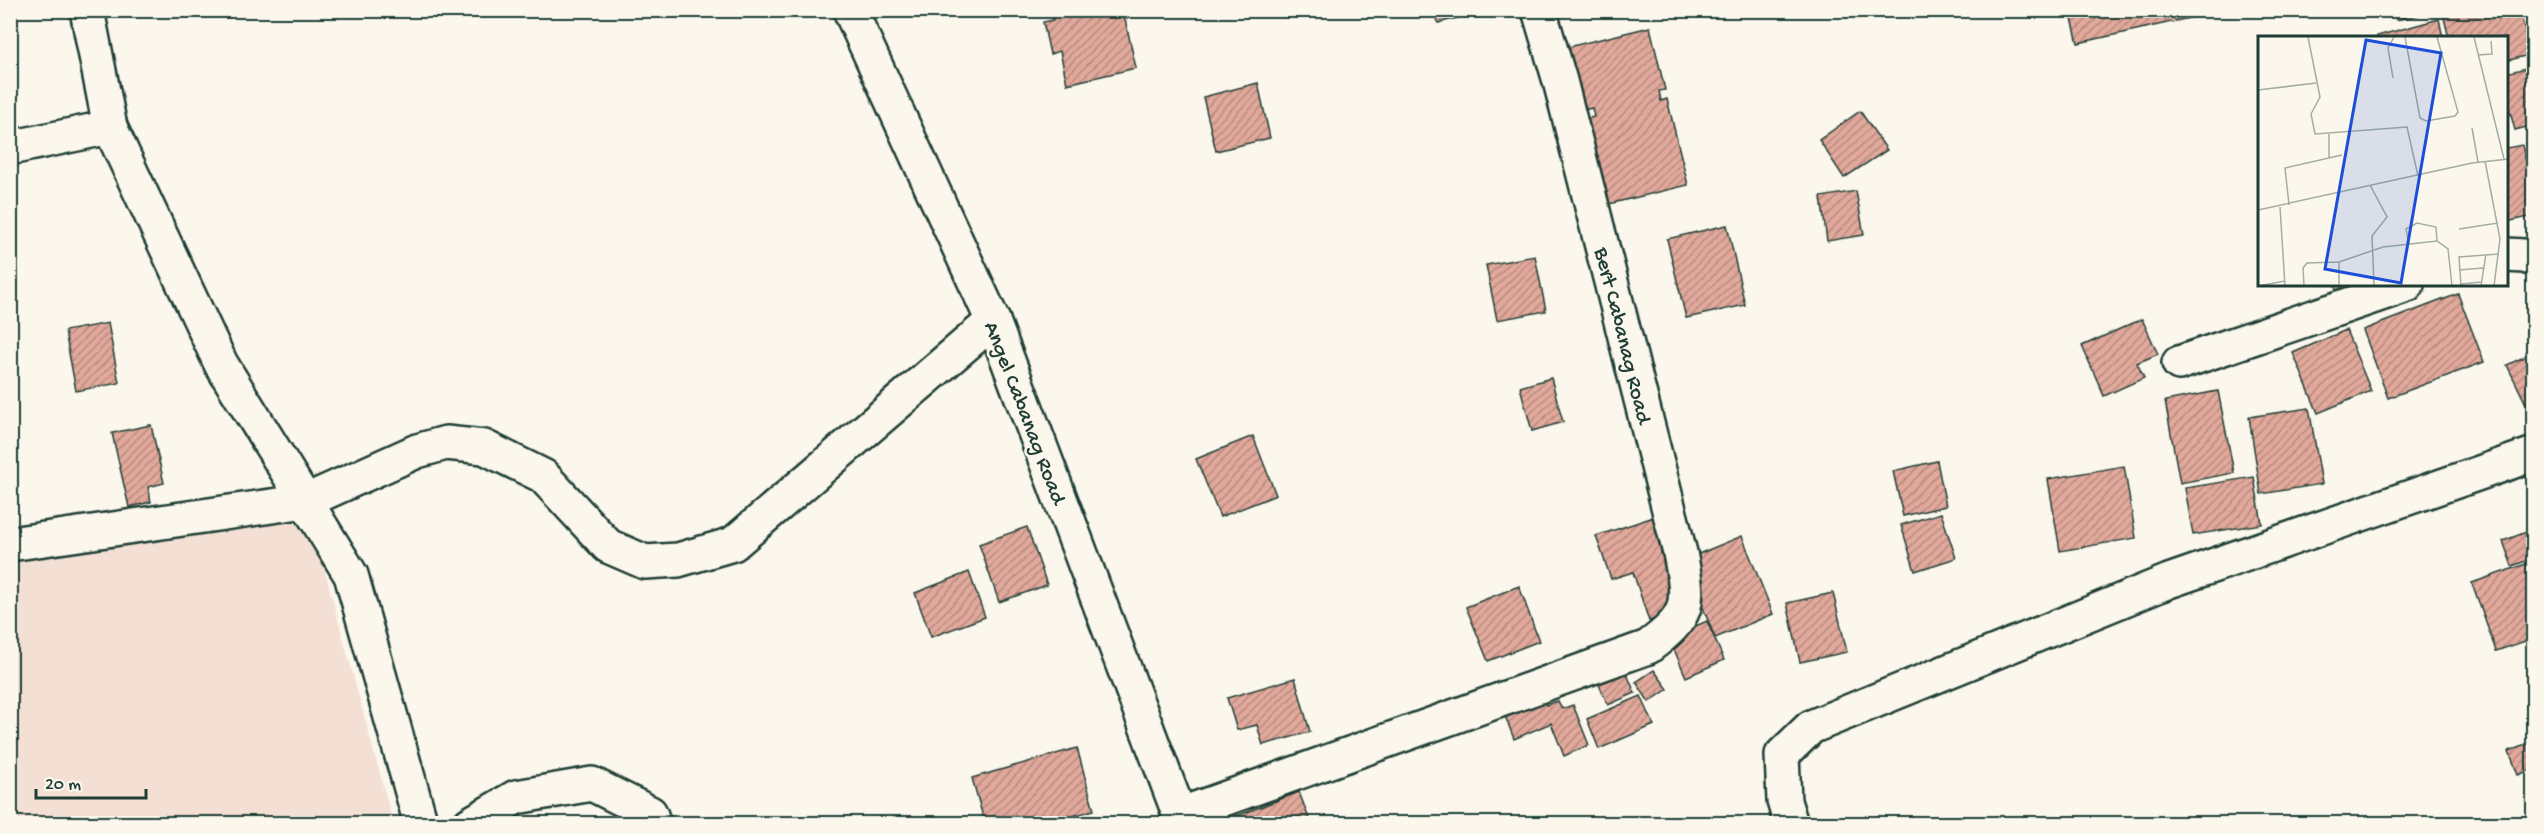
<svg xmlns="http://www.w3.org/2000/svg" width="2544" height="834" font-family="'Gochi Hand',sans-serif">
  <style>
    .built { fill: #f3dfd4 }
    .building { fill: url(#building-hatch); stroke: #1f3d34; stroke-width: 1.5 }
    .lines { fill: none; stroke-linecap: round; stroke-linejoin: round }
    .minor-casing { stroke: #1f3d34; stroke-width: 38 }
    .minor { stroke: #fbf7ec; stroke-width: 33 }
    .labels { text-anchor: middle; stroke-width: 5; stroke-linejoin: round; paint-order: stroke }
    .street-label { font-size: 22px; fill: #1f3d34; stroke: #fbf7ec }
    .inset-road { fill: none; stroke: #a3ada2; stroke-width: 1.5 }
    .view { fill: #1d4ed8; fill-opacity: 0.15; stroke: #1d4ed8; stroke-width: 3 }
    .inset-edge { fill: none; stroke: #1f3d34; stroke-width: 3 }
  </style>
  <defs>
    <pattern id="building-hatch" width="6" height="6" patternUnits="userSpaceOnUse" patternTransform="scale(1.5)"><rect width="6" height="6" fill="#e1a89b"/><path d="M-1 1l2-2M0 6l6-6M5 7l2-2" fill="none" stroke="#b68a7f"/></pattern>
  </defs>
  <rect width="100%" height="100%" fill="#fbf7ec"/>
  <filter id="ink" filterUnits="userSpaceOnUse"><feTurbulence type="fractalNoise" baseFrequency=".0167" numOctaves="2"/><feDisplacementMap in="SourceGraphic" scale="12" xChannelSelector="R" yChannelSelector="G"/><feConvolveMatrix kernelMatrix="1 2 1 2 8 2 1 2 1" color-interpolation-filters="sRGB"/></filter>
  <g filter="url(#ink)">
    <path class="built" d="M 306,501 L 393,823 L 11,823 L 10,544 Z"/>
    <g class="building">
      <path d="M 1051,10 L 1123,10 L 1136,68 L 1067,84 L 1060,51 L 1050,54 L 1043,22 L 1053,20 Z"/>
      <path d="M 1435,10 L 1488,10 L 1438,23 Z"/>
      <path d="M 2070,10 L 2202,10 L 2203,15 L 2078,43 Z"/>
      <path d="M 2394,10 L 2440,10 L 2396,20 Z"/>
      <path d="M 2457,10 L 2519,10 L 2532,54 L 2506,61 L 2506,38 L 2449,38 L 2443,14 Z"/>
      <path d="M 2439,19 L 2443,38 L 2377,38 L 2377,36 Z"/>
      <path d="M 1650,27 L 1665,90 L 1659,91 L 1661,101 L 1667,99 L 1688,185 L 1600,206 L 1579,120 L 1594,117 L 1592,108 L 1579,111 L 1564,48 Z"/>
      <path d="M 2534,66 L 2534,125 L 2515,130 L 2506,97 L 2506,73 Z"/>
      <path d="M 1258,83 L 1270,138 L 1216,151 L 1203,97 Z"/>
      <path d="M 1860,111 L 1887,150 L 1844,178 L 1819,140 Z"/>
      <path d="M 2522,145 L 2534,193 L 2534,216 L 2506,222 L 2506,148 Z"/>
      <path d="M 1856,191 L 1864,235 L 1827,241 L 1821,197 Z"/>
      <path d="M 1727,225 L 1745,305 L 1686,318 L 1667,239 Z"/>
      <path d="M 1535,256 L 1546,311 L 1497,320 L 1486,265 Z"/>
      <path d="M 2335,285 L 2369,285 L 2337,294 Z"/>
      <path d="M 2458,294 L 2484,362 L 2388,398 L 2363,330 Z"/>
      <path d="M 2142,319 L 2158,354 L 2137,363 L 2144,378 L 2104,396 L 2082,346 Z"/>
      <path d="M 108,323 L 119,383 L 76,391 L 65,331 Z"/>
      <path d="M 2346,330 L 2371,391 L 2318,413 L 2293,353 Z"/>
      <path d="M 2534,352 L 2534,405 L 2528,408 L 2507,365 Z"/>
      <path d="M 1551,378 L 1563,422 L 1532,431 L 1520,387 Z"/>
      <path d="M 2218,391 L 2234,473 L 2180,483 L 2165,401 Z"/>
      <path d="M 2309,408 L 2322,484 L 2261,494 L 2249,417 Z"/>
      <path d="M 151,425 L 164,483 L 148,487 L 151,502 L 129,507 L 112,433 Z"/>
      <path d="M 1253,436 L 1276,495 L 1220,517 L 1196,459 Z"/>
      <path d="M 1937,461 L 1946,506 L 1903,516 L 1893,471 Z"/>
      <path d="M 2124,466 L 2136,538 L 2060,551 L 2048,479 Z"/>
      <path d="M 2254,477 L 2262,524 L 2193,535 L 2185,488 Z"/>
      <path d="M 1941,513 L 1956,558 L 1915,571 L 1901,525 Z"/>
      <path d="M 1654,517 L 1668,561 L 1664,563 L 1680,611 L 1649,621 L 1633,572 L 1611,579 L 1596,536 Z"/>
      <path d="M 1027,527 L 1047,585 L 999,602 L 979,544 Z"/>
      <path d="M 2534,529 L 2534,558 L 2512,566 L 2503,541 Z"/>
      <path d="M 1742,536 L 1773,614 L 1715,638 L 1684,560 Z"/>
      <path d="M 2534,561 L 2534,638 L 2496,651 L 2472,583 Z"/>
      <path d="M 969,572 L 985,617 L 931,637 L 915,593 Z"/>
      <path d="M 1519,586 L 1539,641 L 1488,661 L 1466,607 Z"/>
      <path d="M 1833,593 L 1847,652 L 1800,662 L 1787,603 Z"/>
      <path d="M 1707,621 L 1724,660 L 1686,677 L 1669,638 Z"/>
      <path d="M 1624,667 L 1635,693 L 1608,705 L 1597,680 Z"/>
      <path d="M 1654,670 L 1668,689 L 1649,702 L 1636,682 Z"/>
      <path d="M 1295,678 L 1310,732 L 1263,745 L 1257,725 L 1237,730 L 1227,698 Z"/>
      <path d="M 1540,692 L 1546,705 L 1558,701 L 1562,709 L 1573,705 L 1589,745 L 1564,756 L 1551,723 L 1514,739 L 1502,708 Z"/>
      <path d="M 1641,696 L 1654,725 L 1599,749 L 1587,719 Z"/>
      <path d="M 2534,742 L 2534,769 L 2518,775 L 2509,751 Z"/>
      <path d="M 1077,748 L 1094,810 L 1045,824 L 985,824 L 972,778 Z"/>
      <path d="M 1299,792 L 1311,824 L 1236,824 L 1234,817 Z"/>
    </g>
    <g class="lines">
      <defs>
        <g id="minor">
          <path d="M 87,10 L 110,127 L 221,364 L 351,575 L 421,824"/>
          <path d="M 850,10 L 993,321 L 1183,824"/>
          <path d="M 10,148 L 110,127"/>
          <path d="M 2506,255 L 2524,256 L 2534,259"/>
          <path d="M 2179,363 L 2407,285"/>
          <path d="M 10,544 L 306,501 L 417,451 L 446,443 L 484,447 L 543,476 L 608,546 L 645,562 L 678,560 L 733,544 L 993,321"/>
          <path d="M 1179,815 L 1648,647 C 1691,615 1690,604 1680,553 L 1560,81 L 1539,10"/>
          <path d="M 470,824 L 516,797 L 592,784 L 650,813 L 654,824"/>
          <path d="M 1791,824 L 1784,801 L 1782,755 L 1811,727 L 2169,581 L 2534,454"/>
        </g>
      </defs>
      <use href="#minor" class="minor-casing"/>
      <use href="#minor" class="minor"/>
    </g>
  </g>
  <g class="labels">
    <g class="street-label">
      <text transform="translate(1625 335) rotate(76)" y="8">Bert Cabanag Road</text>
      <text transform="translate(1027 412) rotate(69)" y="8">Angel Cabanag Road</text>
    </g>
  </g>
  <g transform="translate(2258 36)">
    <rect width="250" height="250" fill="#fbf7ec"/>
    <path class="inset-road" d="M 50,1 L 62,61 L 53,78 L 57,98 L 149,91 L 160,140M 147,1 L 162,82 L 168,85 L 197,80 L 200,76 L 179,1M 216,1 L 246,123M 220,19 L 234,18 L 233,5M 135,42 L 130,12 L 136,1M 0,54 L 58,47M 214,92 L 220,126M 71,122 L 71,98M 227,125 L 242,203 L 236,250M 112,149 L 129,181 L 114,200 L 116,250M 31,169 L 27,132 L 84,119M 22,171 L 27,250M 0,174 L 214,127 L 251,123M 201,193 L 240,187M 151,208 L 148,193 L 159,187 L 178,191 L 179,205M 81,226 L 81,250M 201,234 L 225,232M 203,248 L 224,246M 0,250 L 27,245M 46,250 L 45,232 L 49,227 L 81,226 L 125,211 L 179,205 L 190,213 L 194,250M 203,250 L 201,221 L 241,218M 223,250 L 228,218"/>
    <path class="view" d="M 108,4 L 183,17 L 143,247 L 67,233 Z"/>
    <rect width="250" height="250" class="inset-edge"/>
  </g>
  <rect width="2544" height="834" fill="none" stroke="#fbf7ec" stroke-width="36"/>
  <rect x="18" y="18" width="2508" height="798" fill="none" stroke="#1f3d34" stroke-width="2" filter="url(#ink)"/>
  <path d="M36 789v9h110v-9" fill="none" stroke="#1f3d34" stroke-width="3"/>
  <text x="45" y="789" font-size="18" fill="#1f3d34" stroke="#fbf7ec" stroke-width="4.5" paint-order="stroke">20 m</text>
</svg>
